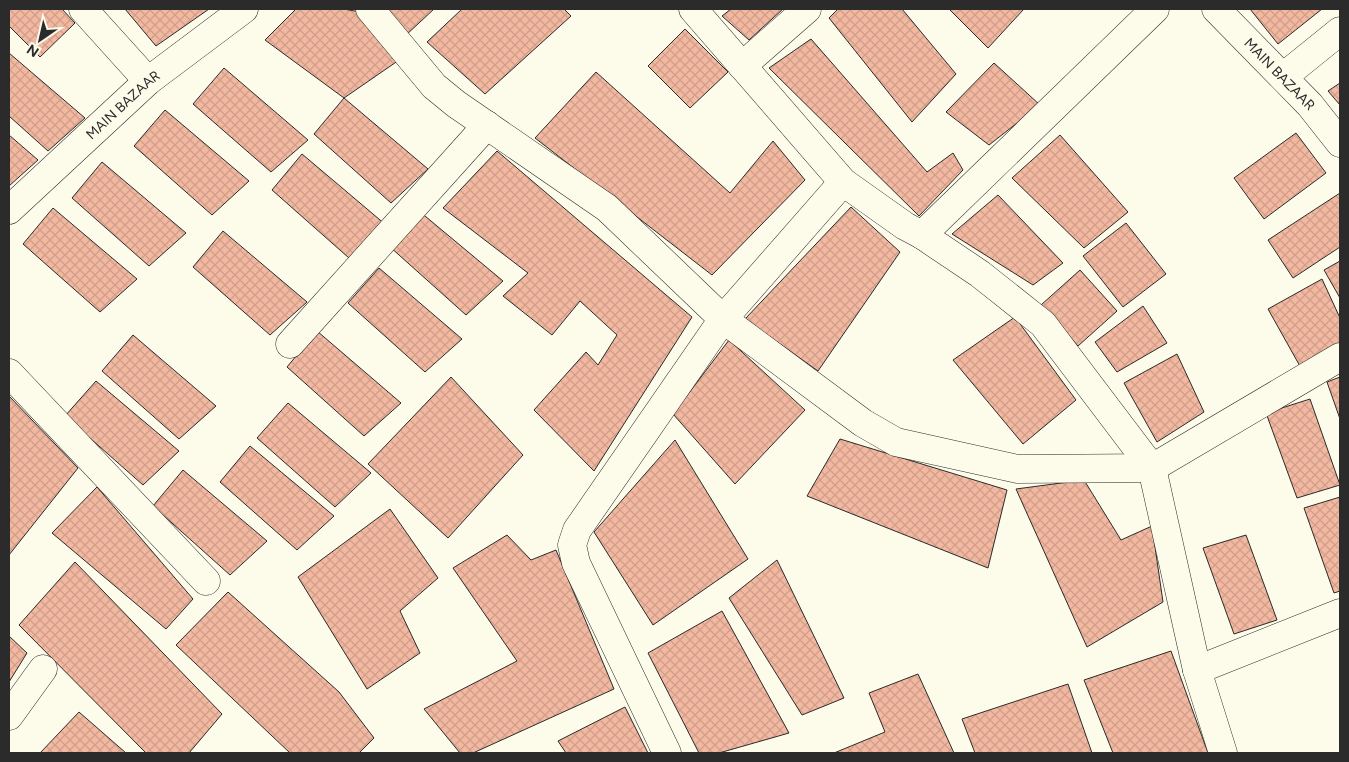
<svg xmlns="http://www.w3.org/2000/svg" width="1349" height="762" font-family="Figtree,sans-serif">
  <style>
    .building { fill: url(#building-cross-hatch); stroke: #2b2b2b }
    .lines { fill: none; stroke-linecap: round; stroke-linejoin: round }
    .minor-casing { stroke: #2b2b2b; stroke-width: 29 }
    .minor { stroke: #fdfbea; stroke-width: 28 }
    .labels { text-anchor: middle; stroke-width: 4; stroke-linejoin: round; paint-order: stroke }
    .street-label { font-size: 14px; fill: #2b2b2b; stroke: #fdfbea }
  </style>
  <defs>
    <pattern id="building-cross-hatch" width="8" height="8" patternUnits="userSpaceOnUse" patternTransform="scale(1.25)"><rect width="8" height="8" fill="#f2b8a0"/><path d="M0 0l8 8M0 8l8-8" fill="none" stroke="#d09e8a"/></pattern>
  </defs>
  <rect width="100%" height="100%" fill="#fdfbea"/>
  <g class="building">
    <path d="M 9,9 L 62,9 L 75,23 L 40,57 L 9,26 Z"/>
    <path d="M 125,9 L 209,9 L 156,46 Z"/>
    <path d="M 296,9 L 344,9 L 360,12 L 402,58 L 344,98 L 265,40 Z"/>
    <path d="M 382,9 L 434,9 L 405,36 Z"/>
    <path d="M 462,9 L 564,9 L 571,16 L 485,94 L 427,42 Z"/>
    <path d="M 731,9 L 783,9 L 749,40 L 722,16 Z"/>
    <path d="M 838,9 L 902,9 L 956,74 L 912,122 L 829,18 Z"/>
    <path d="M 949,9 L 1024,9 L 988,48 Z"/>
    <path d="M 1250,9 L 1322,9 L 1278,44 Z"/>
    <path d="M 685,29 L 728,72 L 690,108 L 648,66 Z"/>
    <path d="M 811,39 L 927,172 L 953,153 L 963,170 L 919,216 L 769,68 Z"/>
    <path d="M 9,53 L 85,118 L 48,151 L 9,116 Z"/>
    <path d="M 994,63 L 1040,105 L 989,145 L 946,112 Z"/>
    <path d="M 224,68 L 308,140 L 271,172 L 193,104 Z"/>
    <path d="M 596,72 L 730,193 L 773,141 L 805,180 L 712,275 L 535,138 Z"/>
    <path d="M 1340,83 L 1340,105 L 1328,91 Z"/>
    <path d="M 344,98 L 428,169 L 391,203 L 314,134 Z"/>
    <path d="M 165,110 L 249,181 L 212,215 L 134,146 Z"/>
    <path d="M 1296,133 L 1326,173 L 1264,219 L 1234,178 Z"/>
    <path d="M 9,135 L 38,160 L 9,186 Z"/>
    <path d="M 1060,135 L 1128,212 L 1084,248 L 1012,178 Z"/>
    <path d="M 497,151 L 692,317 L 594,471 L 534,410 L 586,352 L 598,365 L 617,335 L 580,301 L 552,335 L 503,296 L 528,273 L 443,208 Z"/>
    <path d="M 302,154 L 386,225 L 349,258 L 272,190 Z"/>
    <path d="M 102,162 L 186,233 L 149,266 L 72,198 Z"/>
    <path d="M 1340,193 L 1340,247 L 1293,278 L 1268,240 Z"/>
    <path d="M 998,195 L 1063,263 L 1033,285 L 952,234 Z"/>
    <path d="M 851,207 L 900,252 L 818,371 L 745,319 Z"/>
    <path d="M 53,208 L 137,279 L 100,312 L 23,244 Z"/>
    <path d="M 419,211 L 503,281 L 466,315 L 389,246 Z"/>
    <path d="M 1126,223 L 1166,274 L 1123,307 L 1083,256 Z"/>
    <path d="M 223,231 L 307,302 L 270,335 L 193,267 Z"/>
    <path d="M 1340,261 L 1340,298 L 1324,270 Z"/>
    <path d="M 379,268 L 462,339 L 425,372 L 348,303 Z"/>
    <path d="M 1080,270 L 1117,311 L 1078,346 L 1041,305 Z"/>
    <path d="M 1322,279 L 1340,318 L 1340,343 L 1301,368 L 1268,309 Z"/>
    <path d="M 1143,306 L 1167,343 L 1117,372 L 1095,342 Z"/>
    <path d="M 1015,317 L 1076,400 L 1023,444 L 953,360 Z"/>
    <path d="M 317,331 L 401,403 L 364,436 L 287,367 Z"/>
    <path d="M 133,335 L 216,406 L 179,439 L 102,371 Z"/>
    <path d="M 729,340 L 805,410 L 735,484 L 673,414 Z"/>
    <path d="M 1177,354 L 1204,412 L 1157,442 L 1124,383 Z"/>
    <path d="M 451,377 L 523,455 L 448,538 L 368,464 Z"/>
    <path d="M 1340,377 L 1340,419 L 1327,382 Z"/>
    <path d="M 96,381 L 179,451 L 143,485 L 65,416 Z"/>
    <path d="M 9,396 L 78,468 L 9,555 Z"/>
    <path d="M 1310,399 L 1340,485 L 1297,498 L 1266,413 Z"/>
    <path d="M 288,403 L 371,473 L 335,507 L 257,438 Z"/>
    <path d="M 840,439 L 1007,490 L 988,568 L 807,496 Z"/>
    <path d="M 675,440 L 748,559 L 653,625 L 594,532 Z"/>
    <path d="M 250,446 L 334,516 L 297,550 L 220,482 Z"/>
    <path d="M 183,470 L 267,541 L 230,575 L 153,506 Z"/>
    <path d="M 1084,480 L 1121,540 L 1152,526 L 1163,602 L 1087,647 L 1016,489 Z"/>
    <path d="M 97,487 L 193,599 L 166,629 L 52,533 Z"/>
    <path d="M 1340,497 L 1340,591 L 1334,593 L 1304,508 Z"/>
    <path d="M 390,509 L 438,578 L 400,611 L 420,653 L 367,689 L 298,577 Z"/>
    <path d="M 507,535 L 531,560 L 556,550 L 614,689 L 473,753 L 460,753 L 424,709 L 517,661 L 453,568 Z"/>
    <path d="M 1246,535 L 1277,620 L 1234,634 L 1203,548 Z"/>
    <path d="M 777,560 L 844,698 L 802,715 L 729,598 Z"/>
    <path d="M 75,562 L 222,714 L 189,753 L 146,753 L 19,625 Z"/>
    <path d="M 228,592 L 339,692 L 374,738 L 359,753 L 290,753 L 176,645 Z"/>
    <path d="M 722,611 L 789,733 L 719,753 L 699,753 L 648,653 Z"/>
    <path d="M 9,636 L 27,653 L 9,682 Z"/>
    <path d="M 1171,651 L 1208,753 L 1113,753 L 1084,680 Z"/>
    <path d="M 918,674 L 954,753 L 834,753 L 885,732 L 869,693 Z"/>
    <path d="M 1068,684 L 1092,753 L 975,753 L 962,719 Z"/>
    <path d="M 625,707 L 648,753 L 566,753 L 558,741 Z"/>
    <path d="M 79,712 L 126,753 L 40,753 Z"/>
  </g>
  <g class="lines">
    <defs>
      <g id="minor">
        <path d="M 83,9 L 148,81"/>
        <path d="M 370,9 L 434,86 L 456,104 L 607,208 L 723,319 L 863,423 L 896,442 L 1018,469 L 1152,468 L 1340,357"/>
        <path d="M 693,9 L 843,182 L 905,226 L 922,235 L 980,274 L 1043,324 L 1152,468 L 1197,670 L 1223,753"/>
        <path id="s1" d="M 1216,9 L 1310,105 L 1340,143"/>
        <path d="M 742,66 L 807,9"/>
        <path d="M 1283,77 L 1340,31"/>
        <path id="s2" d="M 9,210 L 148,81 L 244,9"/>
        <path d="M 922,235 L 1155,9"/>
        <path d="M 290,344 L 487,125"/>
        <path d="M 9,373 L 206,581"/>
        <path d="M 1197,670 L 1340,613"/>
        <path d="M 9,716 L 43,669"/>
        <path d="M 667,753 L 576,563 L 572,545 L 577,530 L 723,319 L 843,182"/>
      </g>
    </defs>
    <use href="#minor" class="minor-casing"/>
    <use href="#minor" class="minor"/>
  </g>
  <g class="labels">
    <g class="street-label">
      <text dy="5" stroke="none"><textPath href="#s1" startOffset="91">MAIN BAZAAR</textPath></text>
      <text dy="5" stroke="none"><textPath href="#s2" startOffset="155">MAIN BAZAAR</textPath></text>
    </g>
  </g>
  <rect width="1349" height="762" fill="none" stroke="#2b2b2b" stroke-width="20"/>
  <g transform="translate(40 40) rotate(214)" stroke="#fdfbea" stroke-width="4" paint-order="stroke">
  <path d="M0-4L9 19L0 12L-9 19Z" fill="#2b2b2b"/>
  <text y="-8" font-size="14" font-weight="bold" text-anchor="middle" fill="#2b2b2b">N</text>
  </g>
</svg>
